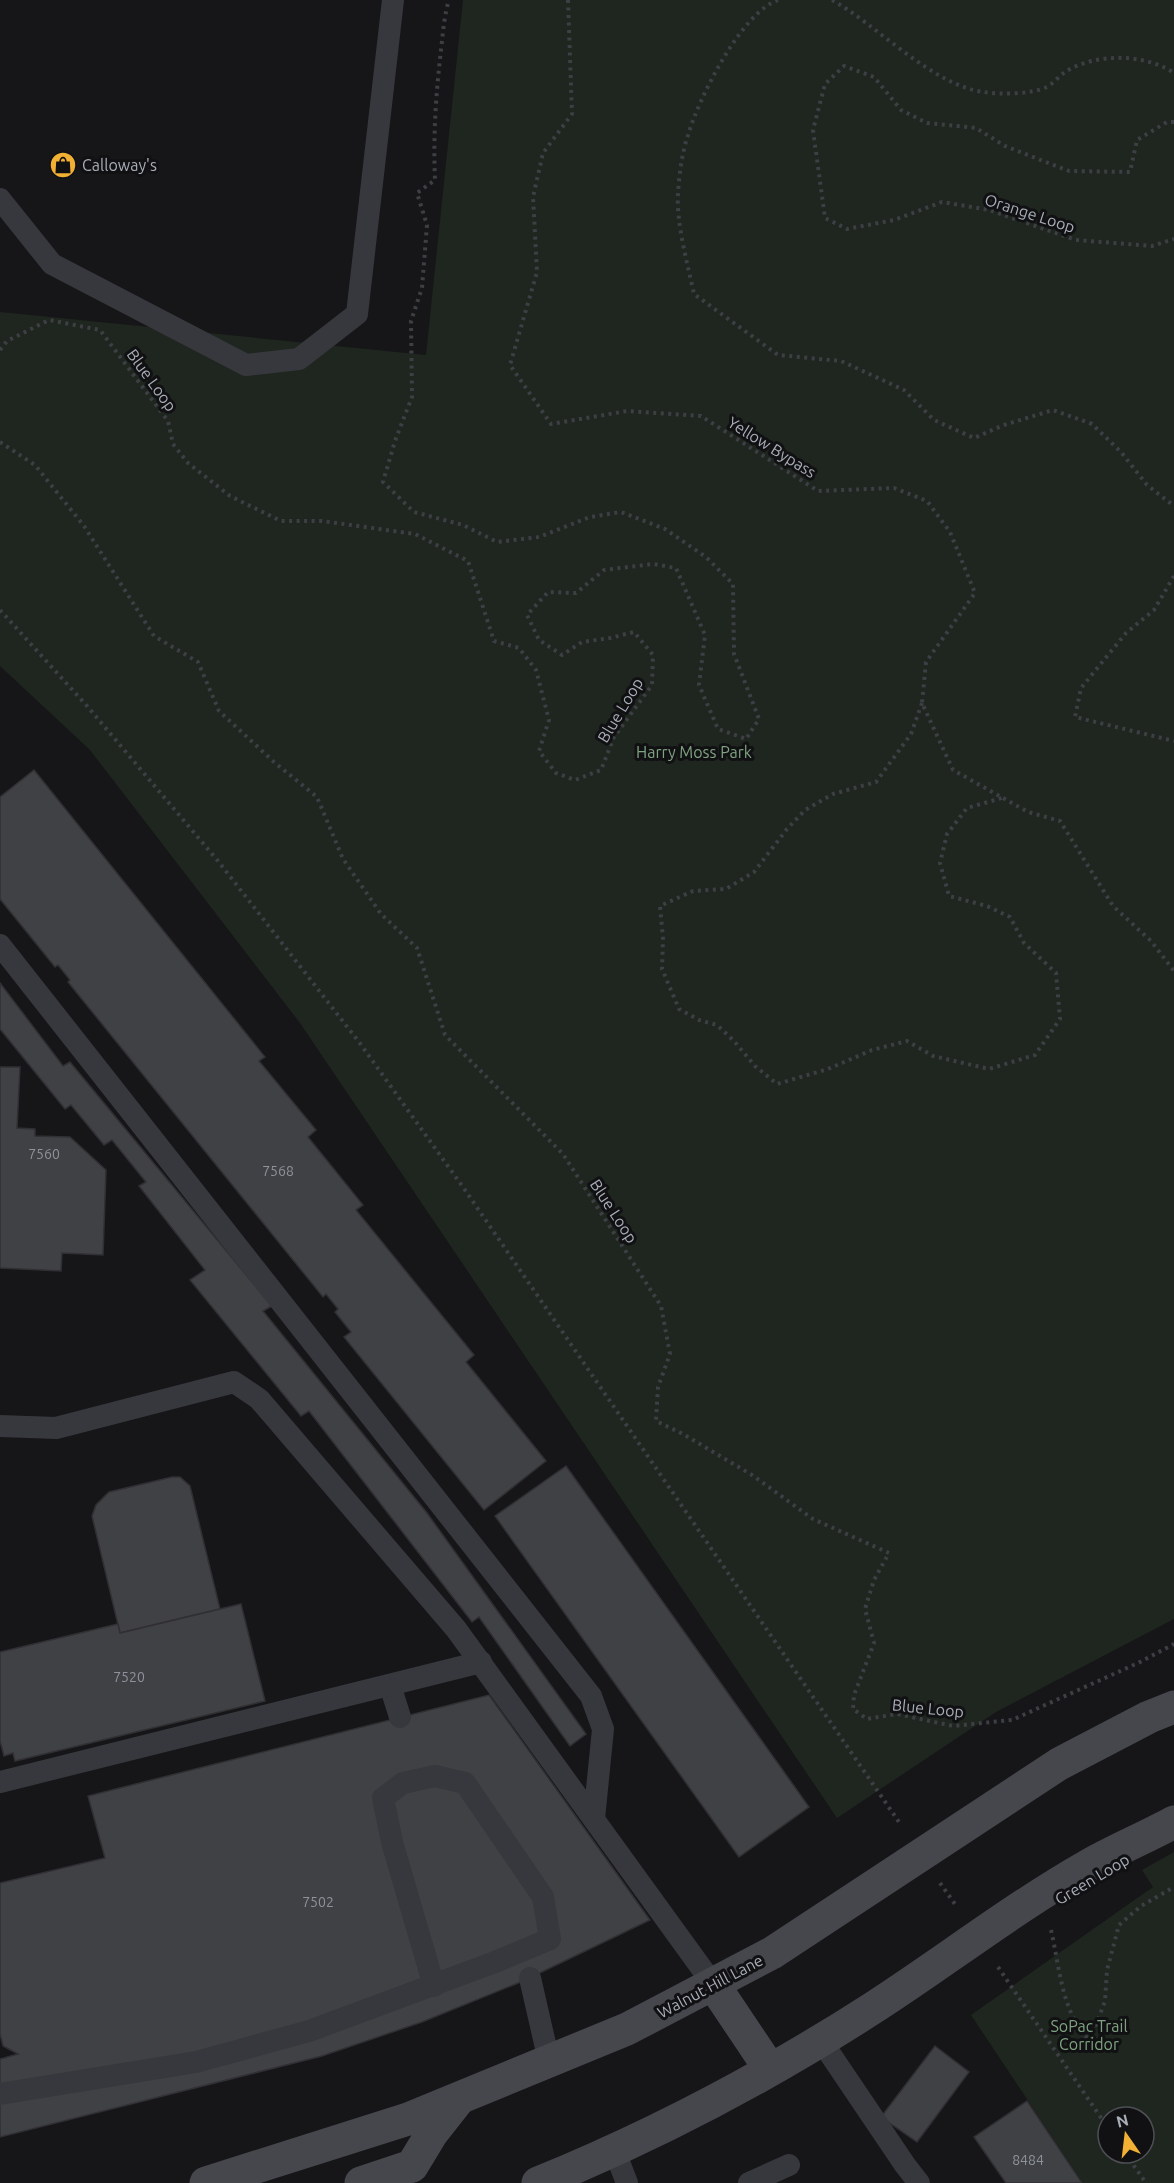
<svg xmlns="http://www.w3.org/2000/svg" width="1174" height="2183" font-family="Ubuntu,sans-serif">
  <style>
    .green { fill: #1e261f; fill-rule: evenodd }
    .building { fill: #404145; stroke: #303034; stroke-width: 1.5 }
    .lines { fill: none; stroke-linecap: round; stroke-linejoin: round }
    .path { stroke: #3d3f44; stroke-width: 4; stroke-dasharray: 3 4.5; stroke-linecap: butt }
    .service { stroke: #37383d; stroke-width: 22 }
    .secondary { stroke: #45474d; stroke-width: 33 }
    .labels { text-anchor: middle; stroke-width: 6; stroke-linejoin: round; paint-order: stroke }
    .number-label { font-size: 14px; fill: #8e929b }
    .poi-label { font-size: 16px; fill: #a8adb8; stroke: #111113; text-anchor: start }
    .street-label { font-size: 16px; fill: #a8adb8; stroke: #111113 }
    .park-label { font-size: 16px; fill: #7fa381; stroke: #111113 }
  </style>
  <rect width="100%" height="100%" fill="#161618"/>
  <g class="green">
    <path d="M 463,0 L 1174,0 L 1174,1619 L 996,1712 L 837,1818 L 300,1023 L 90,750 L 0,666 L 0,312 L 426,355 Z"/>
    <path d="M 1174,1852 L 1174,2183 L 1083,2183 L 971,2015 L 1153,1887 L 1142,1870 ZM 1108,2117 L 1144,2117 L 1144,2153 L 1108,2153 Z"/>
  </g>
  <g class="building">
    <path d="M 34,770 L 265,1057 L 259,1061 L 316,1130 L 308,1137 L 363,1205 L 356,1210 L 474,1355 L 466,1362 L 546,1461 L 484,1510 L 344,1337 L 351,1332 L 335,1312 L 338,1309 L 326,1294 L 323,1297 L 68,982 L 70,980 L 58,965 L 55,967 L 0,899 L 0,797 Z"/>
    <path d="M 0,983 L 63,1066 L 70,1062 L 272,1306 L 263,1311 L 427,1513 L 586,1734 L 570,1746 L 479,1617 L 472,1622 L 309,1411 L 301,1416 L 190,1280 L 205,1270 L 139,1186 L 146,1182 L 112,1140 L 104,1145 L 71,1105 L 65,1109 L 0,1029 Z"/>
    <path d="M 0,1067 L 20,1067 L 17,1128 L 35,1129 L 35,1136 L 70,1137 L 106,1170 L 103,1255 L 62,1253 L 61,1271 L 0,1268 Z"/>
    <path d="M 566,1466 L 809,1807 L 739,1857 L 495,1516 Z"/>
    <path d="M 172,1477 L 180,1477 L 190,1486 L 220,1609 L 120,1633 L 92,1516 L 96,1505 L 109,1492 Z"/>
    <path d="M 241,1604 L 265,1701 L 15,1761 L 13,1753 L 4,1756 L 0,1741 L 0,1652 L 118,1624 L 120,1633 Z"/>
    <path d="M 489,1695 L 650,1920 L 523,1981 L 422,2022 L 322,2056 L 0,2137 L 0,2059 L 18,2054 L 3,2046 L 0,2034 L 0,1883 L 105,1858 L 88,1796 Z"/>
    <path d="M 935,2046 L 969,2072 L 917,2142 L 881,2117 Z"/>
    <path d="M 1027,2101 L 1082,2183 L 1006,2183 L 974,2137 Z"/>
  </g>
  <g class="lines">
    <g class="path">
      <path d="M 568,0 L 572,114 L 543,153 L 533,197 L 537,272 L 510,365 L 551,424 L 627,411 L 701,416 L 818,491 L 894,488 L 927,501 L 950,532 L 975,593 L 926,662 L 922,703 L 953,770 L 1028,812 L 1060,821 L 1113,906 L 1151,941 L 1174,971"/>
      <path d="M 778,0 C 741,13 699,98 688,135 C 682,153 679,175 678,194 C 676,222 688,266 694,294 L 778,355 L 841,361 L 904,390 L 934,420 L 974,438 L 1004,425 L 1053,410 L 1092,424 L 1121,452 L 1147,485 L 1174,506"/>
      <path d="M 832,0 C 877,25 933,86 984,92 C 1000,95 1032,94 1047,87 C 1054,83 1059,76 1065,72 C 1095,53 1144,53 1174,73"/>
      <path d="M 1174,122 L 1167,122 L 1137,140 L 1130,172 L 1069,171 L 1005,146 L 976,128 L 927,123 L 901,110 L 874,77 L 844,66 L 825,84 L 813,130 L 825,218 L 847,229 L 894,220 L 942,202 L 989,210 L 1076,240 L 1152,246 L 1174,239"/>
      <path d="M 0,350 L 7,341 L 49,320 L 100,330 L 168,421 L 173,444 L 188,463 L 230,496 L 281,521 L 322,521 L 415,534 L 468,561 L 494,641 L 519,648 L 536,670 L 549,720 L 539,751 L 556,773 L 575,780 L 601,770 L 614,737 L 652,685 L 653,655 L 634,632 L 610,638 L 582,642 L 562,655 L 539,640 L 527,615 L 548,592 L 576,593 L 604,570 L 653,564 L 676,568 L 705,635 L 699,685 L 718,729 L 746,739 L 759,719 L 734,654 L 733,584 L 706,557 L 665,529 L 621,512 L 590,517 L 539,537 L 497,542 L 463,525 L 414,512 L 383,482 L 395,441 L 412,397 L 411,321 L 422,288 L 427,225 L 417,193 L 435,180 C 433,136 436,93 441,50 C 443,33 444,16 449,0"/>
      <path d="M 0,442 L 35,465 L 84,526 L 154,636 L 198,662 L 219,711 L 274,762 L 317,797 L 343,859 L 381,914 L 417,948 L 445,1035 L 563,1154 L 661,1306 L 670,1354 L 658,1387 L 656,1421 L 683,1434 L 752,1475 L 813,1519 L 889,1553 L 874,1580 L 865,1609 L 874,1643 L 854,1695 L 853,1709 L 867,1719 L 897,1714 L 953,1726 L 1012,1720 L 1138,1663 L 1174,1644"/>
      <path d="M 1174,576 L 1154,610 L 1126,633 L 1081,688 L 1075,717 L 1174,741"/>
      <path d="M 0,610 L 87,706 L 218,861 L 359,1042 L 465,1190 L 901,1825"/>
      <path d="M 922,703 L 911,734 L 876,782 L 833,794 L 805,810 L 787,829 L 754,872 L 726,889 L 693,891 L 660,906 L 663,939 L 662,969 L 679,1009 L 699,1020 L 717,1025 L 734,1041 L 755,1066 L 777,1084 L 828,1069 L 872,1050 L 907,1041 L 933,1056 L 989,1069 L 1035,1055 L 1060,1019 L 1056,973 L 1024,943 L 1010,917 L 987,906 L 949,896 L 940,863 L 947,834 L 967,808 L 1002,798"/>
      <path d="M 940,1883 L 957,1907"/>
      <path d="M 1051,1930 C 1060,1968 1061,2012 1090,2041 L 1105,2001 L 1107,1970 L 1119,1925 L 1141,1906 L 1174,1887"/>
      <path d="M 998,1967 L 1108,2128"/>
      <path d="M 1125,2153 L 1146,2183"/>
    </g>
    <g class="service">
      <path d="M 0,199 L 52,264 L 246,365 L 299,359 L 357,314 L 393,0"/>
      <path d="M 0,945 L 591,1696 L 603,1729 L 594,1819"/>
      <path d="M 0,1426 L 56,1428 L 234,1382 L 259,1399 L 456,1629 L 713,1984"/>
      <path d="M 390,1685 L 400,1717"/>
      <path d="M 0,1782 L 481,1662"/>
      <path d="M 530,1978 L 549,2061"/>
      <path d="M 820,2039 L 905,2165 L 919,2183"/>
      <path d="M 0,2094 L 196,2062 L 309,2031 L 495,1962 L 550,1939 L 543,1897 L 465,1783 L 435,1776 L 403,1783 L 383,1798 L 392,1842 L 434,1986"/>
      <path d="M 614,2149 L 627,2183"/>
      <path d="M 749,2183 L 789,2165"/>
    </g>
    <g class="secondary">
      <path d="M 713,1984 L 770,2069"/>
      <path d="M 206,2183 L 408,2119 L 627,2029 L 772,1953 L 1059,1764 L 1149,1717 L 1174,1707"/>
      <path d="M 361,2183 L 412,2166 L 432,2133 L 458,2100"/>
      <path d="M 538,2183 C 656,2135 769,2075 876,2006 C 947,1960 1015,1907 1089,1865 C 1116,1850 1146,1837 1174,1822"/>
    </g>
  </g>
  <defs>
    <symbol id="shop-disc" viewBox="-11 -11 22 22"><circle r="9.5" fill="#f2b134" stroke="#111113"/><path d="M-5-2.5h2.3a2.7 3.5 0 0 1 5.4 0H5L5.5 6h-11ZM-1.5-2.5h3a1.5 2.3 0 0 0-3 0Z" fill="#111"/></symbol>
  </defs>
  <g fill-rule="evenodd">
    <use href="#shop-disc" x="48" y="150" width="30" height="30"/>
  </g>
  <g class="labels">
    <g class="number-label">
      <text x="44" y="1159">7560</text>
      <text x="278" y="1176">7568</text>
      <text x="129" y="1682">7520</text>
      <text x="318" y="1907">7502</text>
      <text x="1028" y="2165">8484</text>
    </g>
    <g class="poi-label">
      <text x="82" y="171">Calloway's</text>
    </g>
    <g class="street-label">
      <text transform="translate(1030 213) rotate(18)" y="6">Orange Loop</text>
      <text transform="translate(152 380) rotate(54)" y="6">Blue Loop</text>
      <text transform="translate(772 447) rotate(32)" y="6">Yellow Bypass</text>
      <text transform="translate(620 710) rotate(-59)" y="6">Blue Loop</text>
      <text transform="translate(614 1211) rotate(57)" y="6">Blue Loop</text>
      <text transform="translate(928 1708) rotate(6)" y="6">Blue Loop</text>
      <text transform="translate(1092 1879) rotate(-31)" y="6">Green Loop</text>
      <text transform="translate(710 1986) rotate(-28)" y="6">Walnut Hill Lane</text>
    </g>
    <g class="park-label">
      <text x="694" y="758">Harry Moss Park</text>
      <text x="1089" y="2032">SoPac Trail<tspan x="1089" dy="18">Corridor</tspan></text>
    </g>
  </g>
  <g transform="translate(1126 2135) rotate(346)"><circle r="28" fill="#111113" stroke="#4d4f55" stroke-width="1.5"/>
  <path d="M0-4.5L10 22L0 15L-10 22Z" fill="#f2b134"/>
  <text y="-9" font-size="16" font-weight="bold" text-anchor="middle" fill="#a8adb8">N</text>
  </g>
</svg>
